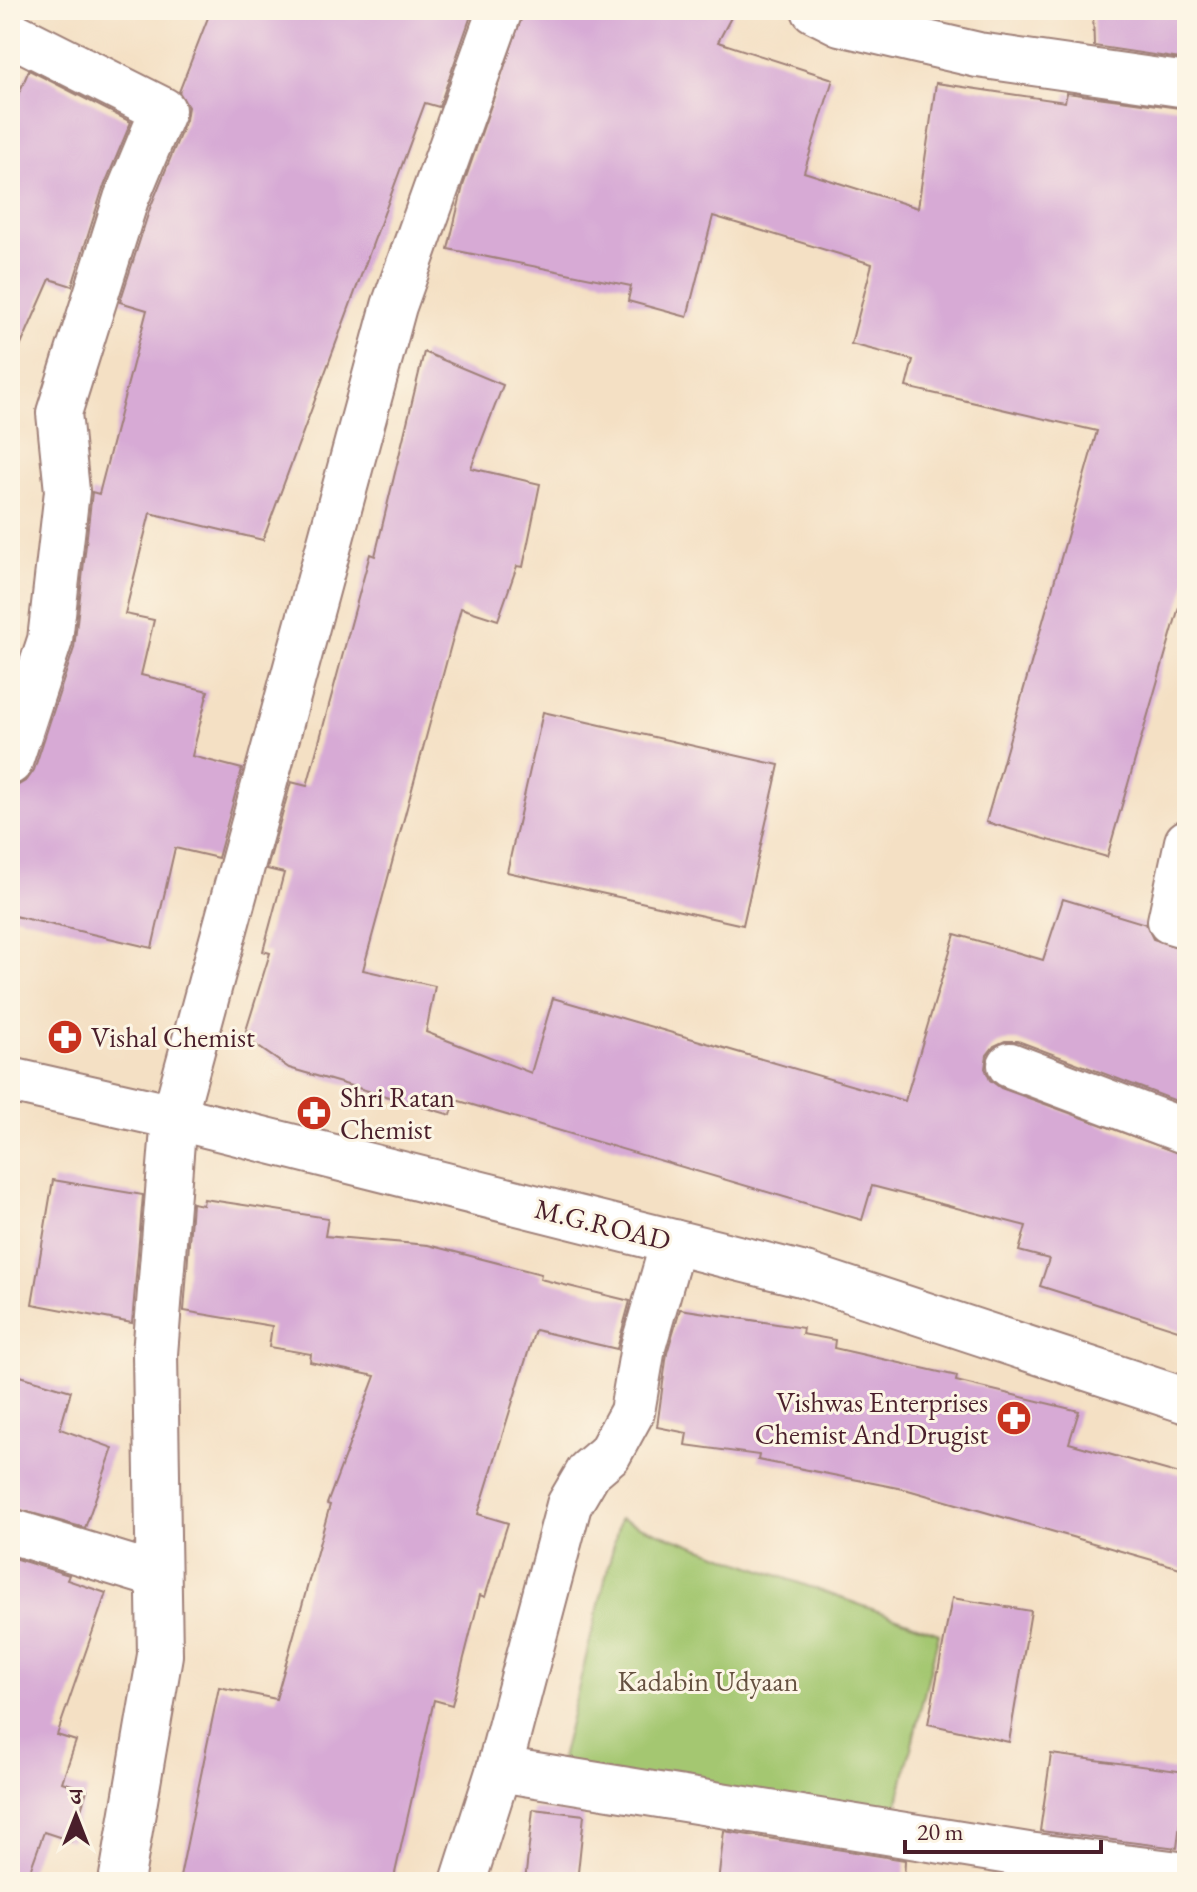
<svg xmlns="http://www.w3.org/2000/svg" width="1197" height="1892" font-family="'EB Garamond','Noto Serif Devanagari',serif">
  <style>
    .green { fill: #a4c771; stroke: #77734e; stroke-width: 2 }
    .building { fill: #d7aad5 }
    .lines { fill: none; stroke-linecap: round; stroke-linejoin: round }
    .minor-casing { stroke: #9f8078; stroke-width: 48 }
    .secondary-casing { stroke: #9f8078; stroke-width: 48 }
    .minor { stroke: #fff; stroke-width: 44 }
    .secondary { stroke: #fff; stroke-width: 44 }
    .labels { text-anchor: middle; stroke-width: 6; stroke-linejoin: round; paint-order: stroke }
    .poi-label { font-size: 28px; fill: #4a1f2b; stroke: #fcf5e5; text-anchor: start }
    .street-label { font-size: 28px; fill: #4a1f2b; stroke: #fcf5e5 }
    .park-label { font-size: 28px; fill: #655140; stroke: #fcf5e5 }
  </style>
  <rect width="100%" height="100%" fill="#fcf5e5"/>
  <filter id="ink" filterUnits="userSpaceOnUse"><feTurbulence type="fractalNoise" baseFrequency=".0125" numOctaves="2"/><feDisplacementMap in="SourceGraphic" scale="16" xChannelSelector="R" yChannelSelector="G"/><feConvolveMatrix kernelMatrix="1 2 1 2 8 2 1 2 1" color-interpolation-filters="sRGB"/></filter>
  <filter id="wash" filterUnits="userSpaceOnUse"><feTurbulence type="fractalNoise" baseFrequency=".006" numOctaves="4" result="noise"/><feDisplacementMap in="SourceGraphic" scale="32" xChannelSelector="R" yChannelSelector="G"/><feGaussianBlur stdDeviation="1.8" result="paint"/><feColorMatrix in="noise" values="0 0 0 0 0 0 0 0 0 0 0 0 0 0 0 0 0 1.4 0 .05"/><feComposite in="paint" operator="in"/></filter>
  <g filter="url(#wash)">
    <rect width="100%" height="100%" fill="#f4e0c4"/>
    <path class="green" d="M 620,1519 L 939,1633 L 887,1847 L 557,1775 Z"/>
    <g id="blocks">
      <g class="building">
        <path d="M 211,10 L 473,10 L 439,107 L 425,103 L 263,540 L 150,513 L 125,614 L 154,620 L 141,675 L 208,691 L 192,756 L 242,769 L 218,858 L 175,848 L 152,948 L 10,915 L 10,814 L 17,786 L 27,780 L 34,770 L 74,648 L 92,492 L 99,494 L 147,310 L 120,302 L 150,208 L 186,120 L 188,107 L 179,92 Z"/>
        <path d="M 524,10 L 735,10 L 718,42 L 833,79 L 804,172 L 918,208 L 936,83 L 1065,102 L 1067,93 L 1187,109 L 1187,579 L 1107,857 L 986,822 L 1097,431 L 906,387 L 913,360 L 851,344 L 872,264 L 713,216 L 687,317 L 628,301 L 631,286 L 448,249 L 463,186 Z"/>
        <path d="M 1093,10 L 1187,10 L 1187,60 L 1094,46 Z"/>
        <path d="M 29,70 L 131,122 L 102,191 L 72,286 L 50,279 L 10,370 L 10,114 Z"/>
        <path d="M 424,352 L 503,385 L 471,468 L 540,484 L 523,567 L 517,566 L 498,620 L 461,608 L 363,970 L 435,986 L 426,1032 L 531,1073 L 553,998 L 905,1101 L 955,934 L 1043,960 L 1063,899 L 1146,924 L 1153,939 L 1187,950 L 1187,1105 L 1018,1041 L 1005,1041 L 994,1046 L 987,1055 L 985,1068 L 990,1080 L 1001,1088 L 1187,1156 L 1187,1333 L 1040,1286 L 1049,1259 L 1019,1251 L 1026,1226 L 872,1186 L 862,1220 L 456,1100 L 451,1115 L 289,1068 L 244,1037 L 270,953 L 263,951 L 284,873 L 267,869 L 291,782 L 307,786 L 370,554 L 375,556 Z"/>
        <path d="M 543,712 L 779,765 L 743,925 L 507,872 Z"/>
        <path d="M 53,1180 L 143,1195 L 132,1323 L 32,1304 Z"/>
        <path d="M 204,1199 L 328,1218 L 325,1236 L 428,1245 L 541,1274 L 540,1279 L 630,1301 L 617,1349 L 535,1330 L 478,1514 L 508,1523 L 485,1597 L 480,1595 L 452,1705 L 434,1700 L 393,1882 L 179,1882 L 219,1687 L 276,1699 L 330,1505 L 327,1504 L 375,1376 L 310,1362 L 311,1354 L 269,1347 L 272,1326 L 184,1311 L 192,1203 L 203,1205 Z"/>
        <path d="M 680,1309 L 803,1328 L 802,1334 L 835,1340 L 834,1348 L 957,1376 L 956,1381 L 1079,1411 L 1069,1443 L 1187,1476 L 1187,1570 L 908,1490 L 758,1460 L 759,1455 L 685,1445 L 687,1433 L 657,1427 L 667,1353 Z"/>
        <path d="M 10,1373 L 71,1391 L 60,1429 L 113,1448 L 85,1528 L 10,1507 Z"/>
        <path d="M 10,1557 L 69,1575 L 67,1580 L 106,1593 L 57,1735 L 76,1741 L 62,1782 L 87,1790 L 71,1841 L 44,1832 L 26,1882 L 10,1882 Z"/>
        <path d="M 952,1598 L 1031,1611 L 1009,1742 L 928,1724 Z"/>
        <path d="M 1051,1754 L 1186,1772 L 1177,1848 L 1040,1831 Z"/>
        <path d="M 533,1809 L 584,1815 L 577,1882 L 525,1882 Z"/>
        <path d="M 724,1831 L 905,1860 L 904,1882 L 718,1882 Z"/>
      </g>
    </g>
  </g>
  <g filter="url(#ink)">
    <use href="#blocks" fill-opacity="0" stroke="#9f8078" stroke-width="2"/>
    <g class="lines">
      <defs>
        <g id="minor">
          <path d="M 814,10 L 840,23 L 978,55 L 1187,85"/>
          <path d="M 10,33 L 163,110 L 126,199 L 59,413 L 67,491 L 50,640 L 10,762"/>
          <path d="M 1187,842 L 1170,921 L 1187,926"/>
          <path d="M 1010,1065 L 1187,1132"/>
          <path d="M 10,1531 L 158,1576"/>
          <path d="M 499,1769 L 1028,1855 L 1187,1875"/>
          <path d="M 121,1882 L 160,1655 L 155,1354 L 174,1117 L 394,306 L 500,10"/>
          <path d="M 463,1882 L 499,1769 L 569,1505 L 589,1471 L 609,1454 L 632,1412 L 643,1347 L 673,1242"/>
        </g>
        <path id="secondary" d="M 10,1080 L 174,1117 L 805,1275 L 1187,1401"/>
      </defs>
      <use href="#minor" class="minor-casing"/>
      <use href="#secondary" class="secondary-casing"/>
      <use href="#minor" class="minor"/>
      <use href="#secondary" class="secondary"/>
    </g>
  </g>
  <defs>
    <symbol id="pharmacy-disc" viewBox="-11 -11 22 22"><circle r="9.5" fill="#c8321e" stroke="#fcf5e5"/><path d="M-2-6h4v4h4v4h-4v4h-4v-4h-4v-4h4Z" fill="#fff"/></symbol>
  </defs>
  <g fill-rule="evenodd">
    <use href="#pharmacy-disc" x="45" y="1017" width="40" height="40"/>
    <use href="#pharmacy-disc" x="294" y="1093" width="40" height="40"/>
    <use href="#pharmacy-disc" x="994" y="1398" width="40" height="40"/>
  </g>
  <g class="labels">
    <g class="poi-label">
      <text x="91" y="1047">Vishal Chemist</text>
      <text x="340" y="1107">Shri Ratan<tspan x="340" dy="32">Chemist</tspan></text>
      <text x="988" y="1412" text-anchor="end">Vishwas Enterprises<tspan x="988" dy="32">Chemist And Drugist</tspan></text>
    </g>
    <g class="street-label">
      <text transform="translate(603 1224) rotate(14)" y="10">M.G.ROAD</text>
    </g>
    <g class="park-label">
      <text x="708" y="1691">Kadabin Udyaan</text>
    </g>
  </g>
  <rect width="1197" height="1892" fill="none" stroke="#fcf5e5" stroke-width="40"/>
  <g transform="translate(76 1816)" stroke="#fcf5e5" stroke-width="6" paint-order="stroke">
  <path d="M0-6L14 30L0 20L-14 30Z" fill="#4a1f2b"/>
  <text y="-12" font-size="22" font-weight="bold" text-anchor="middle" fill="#4a1f2b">उ</text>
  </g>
  <path d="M905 1840v12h196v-12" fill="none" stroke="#4a1f2b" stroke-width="4"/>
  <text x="917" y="1840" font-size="24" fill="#4a1f2b" stroke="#fcf5e5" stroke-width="6" paint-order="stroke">20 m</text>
</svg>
